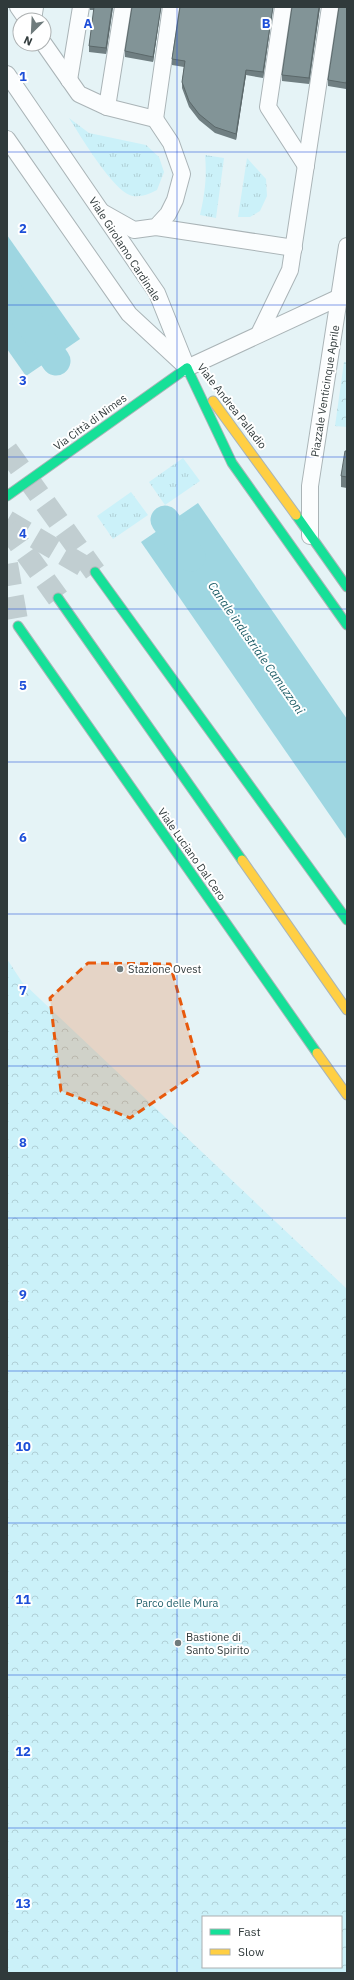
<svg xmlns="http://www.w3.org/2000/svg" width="354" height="1980" font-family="'IBM Plex Sans',sans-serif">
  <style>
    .grass { fill: url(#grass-tufts) }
    .park { fill: url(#park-crowns); fill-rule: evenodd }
    .water { fill: #9ed6e1 }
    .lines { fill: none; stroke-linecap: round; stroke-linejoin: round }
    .canal { stroke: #9ed6e1; stroke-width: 29 }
    .primary-tunnel { stroke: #c1ced1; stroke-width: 22; stroke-dasharray: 22 11; stroke-linecap: butt }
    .lane-casing { stroke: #aab4b7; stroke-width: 18 }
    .fast-casing { stroke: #aab4b7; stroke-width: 11 }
    .slow-casing { stroke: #aab4b7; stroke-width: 11 }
    .lane { stroke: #fbfdfe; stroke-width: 16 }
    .fast { stroke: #16e098; stroke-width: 9 }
    .slow { stroke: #ffcf43; stroke-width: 9 }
    .wall { fill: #707f82 }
    .shaded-wall { fill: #5b686a }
    .building { fill: #829497; stroke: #5b686a }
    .marked { fill: #e8590c; fill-opacity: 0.2; stroke: #e8590c; stroke-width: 3; stroke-dasharray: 8 5; stroke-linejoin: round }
    .grid { fill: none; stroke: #1d4ed8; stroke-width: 1; stroke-opacity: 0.55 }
    .poi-dot { fill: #6f7b7c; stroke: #fff; stroke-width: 1.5 }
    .labels { text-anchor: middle; stroke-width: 4; stroke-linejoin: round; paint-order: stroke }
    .street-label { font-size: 11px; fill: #303a3b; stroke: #fff }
    .poi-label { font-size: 11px; fill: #303a3b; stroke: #fff; text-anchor: start }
    .park-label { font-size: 11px; fill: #22606b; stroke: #fff }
    .water-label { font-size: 12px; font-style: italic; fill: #1f5e68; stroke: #fff }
    .grid-label { font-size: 13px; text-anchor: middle; font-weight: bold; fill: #1d4ed8; stroke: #fff; stroke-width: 4; stroke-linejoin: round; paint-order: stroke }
  </style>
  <defs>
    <pattern id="grass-tufts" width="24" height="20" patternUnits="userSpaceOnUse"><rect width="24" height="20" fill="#cbf1f9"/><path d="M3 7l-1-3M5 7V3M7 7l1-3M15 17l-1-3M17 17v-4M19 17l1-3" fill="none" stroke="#afcfd6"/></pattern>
    <pattern id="park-crowns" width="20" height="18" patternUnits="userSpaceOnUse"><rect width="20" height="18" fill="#cbf1f9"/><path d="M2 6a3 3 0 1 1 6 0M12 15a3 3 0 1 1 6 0" fill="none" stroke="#afcfd6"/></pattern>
  </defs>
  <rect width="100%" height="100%" fill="#e5f3f6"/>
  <g class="grass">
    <path d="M 69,118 L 89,133 L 146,145 L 159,157 L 164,172 L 157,190 C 149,194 142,197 133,196 C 114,193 80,135 69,118 Z"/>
    <path d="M 205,155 L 224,158 L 216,218 L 200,215 C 205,194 207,176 205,155 Z"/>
    <path d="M 247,158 L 266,179 L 267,196 L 260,211 L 250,217 L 238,217 Z"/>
    <path d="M 183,458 L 200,481 L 165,505 L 149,482 Z"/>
    <path d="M 131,492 L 148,515 L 113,539 L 97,516 Z"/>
  </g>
  <g class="park">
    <path d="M 344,362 L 347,362 L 347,427 L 335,426 Z"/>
    <path d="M 7,959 L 22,982 L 347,1289 L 347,1973 L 7,1973 ZM 203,1917 L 341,1917 L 341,1967 L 203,1967 Z"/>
  </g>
  <g class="water">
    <path d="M 7,235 L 80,339 L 26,376 L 7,349 Z"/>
    <path d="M 198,503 L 347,719 L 347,840 L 141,542 Z"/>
  </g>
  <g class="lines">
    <g class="canal">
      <path d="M 7,290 L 56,361"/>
      <path d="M 165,520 L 191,557"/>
    </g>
    <g class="primary-tunnel">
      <path d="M 7,450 L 95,572"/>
      <path d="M 7,521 L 87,568"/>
      <path d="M 7,527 L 58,598"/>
      <path d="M 7,564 L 18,626"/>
    </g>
    <defs>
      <g id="lane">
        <path d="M 18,7 L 27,20"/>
        <path d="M 283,7 L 268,107 L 306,166"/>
        <path d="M 33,20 L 35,7"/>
        <path d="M 44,44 L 79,94 L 107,107 L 155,119 L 171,143 L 182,174 L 175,200 L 168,214 L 156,227 L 134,230 L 102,212"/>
        <path d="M 7,74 L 157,293 L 187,368"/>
        <path d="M 69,80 L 81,7"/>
        <path d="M 107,107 L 123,7"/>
        <path d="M 155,119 L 171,7"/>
        <path d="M 7,139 L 129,314 L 184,365"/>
        <path d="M 156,227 L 294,248"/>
        <path d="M 259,334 L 290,270 L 330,7"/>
        <path d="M 187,368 L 340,297"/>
        <path d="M 310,536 L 310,486 L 347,246"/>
      </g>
      <g id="fast">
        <path d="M 187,368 L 232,463 L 347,625"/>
        <path d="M 7,496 L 187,368"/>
        <path d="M 296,515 L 347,587"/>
        <path d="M 95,572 L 347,920"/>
        <path d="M 58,598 L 242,860"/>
        <path d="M 18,626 L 317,1053"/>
      </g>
      <g id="slow">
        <path d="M 213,401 L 296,515"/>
        <path d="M 242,860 L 347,1010"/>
        <path d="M 317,1053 L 347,1095"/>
      </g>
    </defs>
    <use href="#lane" class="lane-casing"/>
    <use href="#fast" class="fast-casing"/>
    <use href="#slow" class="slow-casing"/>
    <use href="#lane" class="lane"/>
    <use href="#fast" class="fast"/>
    <use href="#slow" class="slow"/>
  </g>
  <g class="wall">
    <path d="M 90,7 L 113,7 L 106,54 L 89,52 L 89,46 L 94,10 L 90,10 Z"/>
    <path d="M 161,7 L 153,62 L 125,57 L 125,51 Z"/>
    <path d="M 180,7 L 273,7 L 263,78 L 246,75 L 236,140 L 215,133 L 199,120 L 189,107 L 182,88 L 182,82 L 184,67 L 172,65 L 172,59 Z"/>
    <path d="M 320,7 L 309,84 L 282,81 L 282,75 Z"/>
    <path d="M 347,7 L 347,85 L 346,89 L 328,86 L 328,80 Z"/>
    <path d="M 347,451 L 347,488 L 341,487 L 341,476 Z"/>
  </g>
  <g class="shaded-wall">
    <path d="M 112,7 L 113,7 L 106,54 L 106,48 Z"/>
    <path d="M 161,7 L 153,62 L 153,57 Z"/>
    <path d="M 273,7 L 263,78 L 263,72 Z"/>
    <path d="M 319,7 L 320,7 L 309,84 L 309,78 Z"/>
    <path d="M 246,70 L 246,75 L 236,140 L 236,134 Z"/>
  </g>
  <g class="building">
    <path d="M 94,7 L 112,7 L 106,48 L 89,46 Z"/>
    <path d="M 132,7 L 161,7 L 153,57 L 125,51 Z"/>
    <path d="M 180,7 L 273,7 L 263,72 L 246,70 L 236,134 L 215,127 L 199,114 L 189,101 L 182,82 L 185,61 L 172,59 Z"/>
    <path d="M 292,7 L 319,7 L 309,78 L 282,75 Z"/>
    <path d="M 339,7 L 347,7 L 347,79 L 346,83 L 328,80 Z"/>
    <path d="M 345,451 L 347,451 L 347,477 L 341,476 Z"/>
  </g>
  <path class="marked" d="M 88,963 L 170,964 L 200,1071 L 130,1118 L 61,1091 L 50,998 Z"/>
  <path class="grid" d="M 177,7 L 177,1973M 7,152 L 347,152M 7,305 L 347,305M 7,457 L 347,457M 7,609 L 347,609M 7,762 L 347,762M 7,914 L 347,914M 7,1066 L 347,1066M 7,1218 L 347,1218M 7,1371 L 347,1371M 7,1523 L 347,1523M 7,1675 L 347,1675M 7,1828 L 347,1828"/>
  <g class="poi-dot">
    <circle cx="120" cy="969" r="4"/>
    <circle cx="178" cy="1643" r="4"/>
  </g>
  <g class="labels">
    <g class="street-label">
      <text transform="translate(125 249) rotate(57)" y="4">Viale Girolamo Cardinale</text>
      <text transform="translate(325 391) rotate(-81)" y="4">Piazzale Venticinque Aprile</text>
      <text transform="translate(232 406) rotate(52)" y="4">Viale Andrea Palladio</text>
      <text transform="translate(90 422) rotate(-36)" y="4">Via Città di Nimes</text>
      <text transform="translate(192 854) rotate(55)" y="4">Viale Luciano Dal Cero</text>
    </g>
    <g class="poi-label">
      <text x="128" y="973">Stazione Ovest</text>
      <text x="186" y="1641">Bastione di<tspan x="186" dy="13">Santo Spirito</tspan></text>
    </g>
    <g class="park-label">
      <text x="177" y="1607">Parco delle Mura</text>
    </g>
    <g class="water-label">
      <text transform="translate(256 648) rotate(55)" y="4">Canale industriale Camuzzoni</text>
    </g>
  </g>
  <g class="grid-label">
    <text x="88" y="28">A</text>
    <text x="266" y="28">B</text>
    <text x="23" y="81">1</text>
    <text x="23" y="233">2</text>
    <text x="23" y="385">3</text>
    <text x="23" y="538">4</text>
    <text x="23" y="690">5</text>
    <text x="23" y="842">6</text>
    <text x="23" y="995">7</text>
    <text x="23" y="1147">8</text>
    <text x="23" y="1299">9</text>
    <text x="23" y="1451">10</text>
    <text x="23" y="1604">11</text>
    <text x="23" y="1756">12</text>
    <text x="23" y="1908">13</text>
  </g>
  <rect width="354" height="1980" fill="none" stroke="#303a3b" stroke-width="16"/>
  <rect x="202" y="1916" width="140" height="52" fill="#ffffff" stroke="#acb0b1"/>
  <rect x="210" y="1929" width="20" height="6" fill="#16e098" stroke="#acb0b1"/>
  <text x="238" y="1936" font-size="12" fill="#303a3b">Fast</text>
  <rect x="210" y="1949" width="20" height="6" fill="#ffcf43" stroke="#acb0b1"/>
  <text x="238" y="1956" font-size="12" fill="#303a3b">Slow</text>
  <g transform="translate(32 32) rotate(204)"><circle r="19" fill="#ffffff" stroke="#acb0b1"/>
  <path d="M0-3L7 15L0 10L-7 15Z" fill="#6f7b7c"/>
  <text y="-6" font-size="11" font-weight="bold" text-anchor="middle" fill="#303a3b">N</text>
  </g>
</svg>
